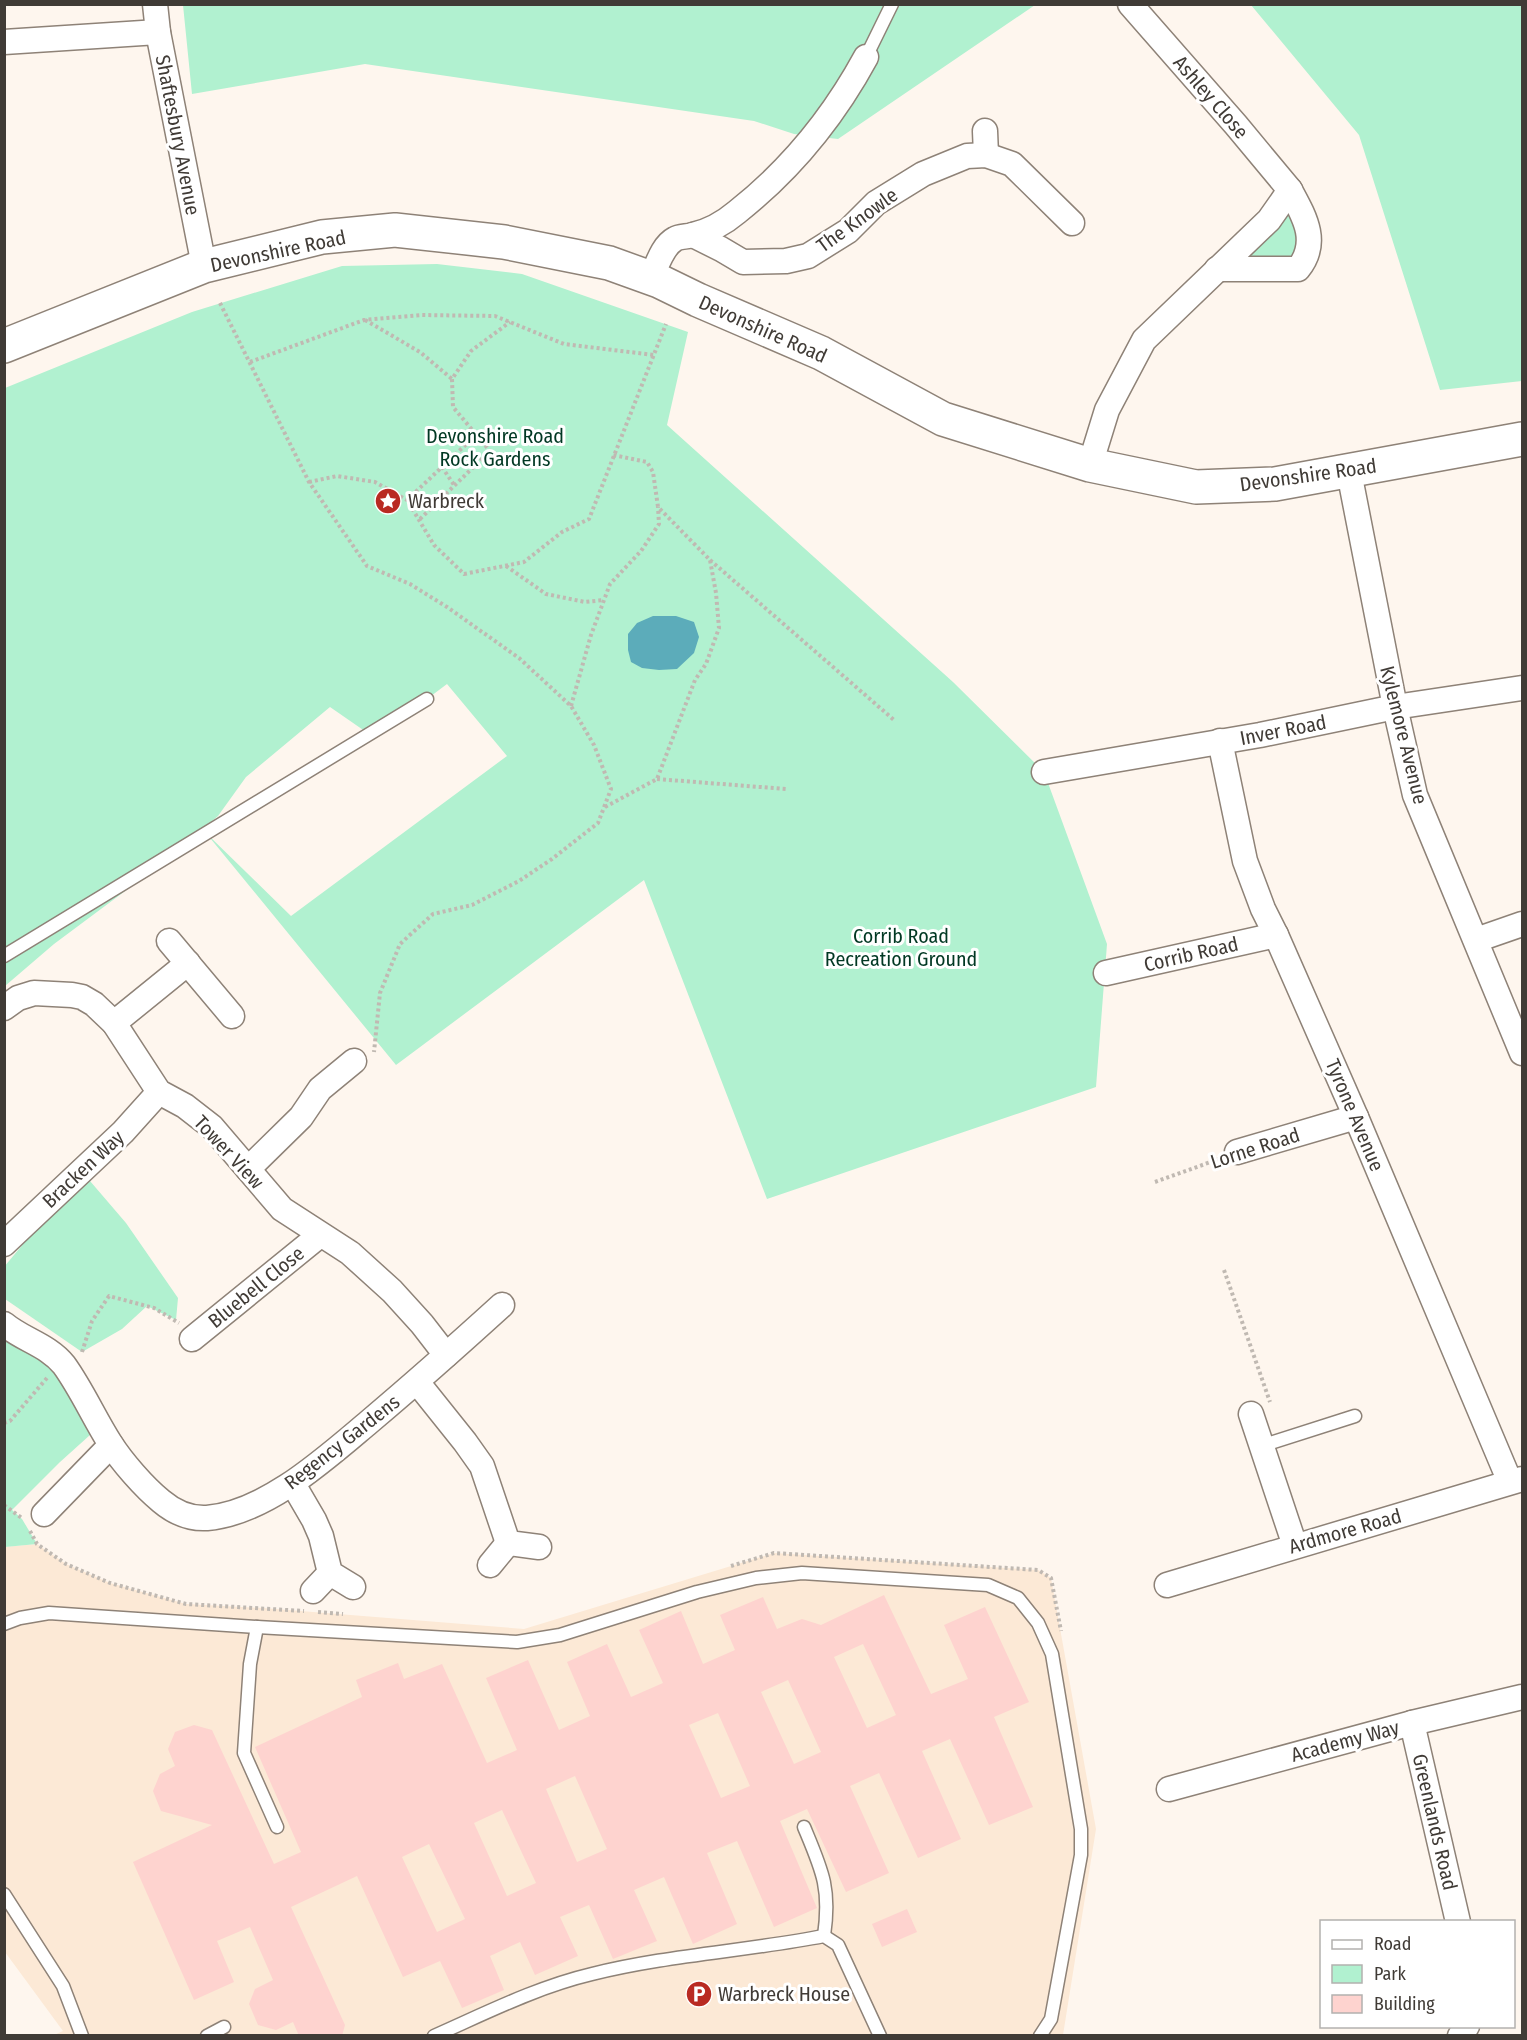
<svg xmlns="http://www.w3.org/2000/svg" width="1527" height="2040" font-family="'Fira Sans Condensed',sans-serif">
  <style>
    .built { fill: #fce9d6 }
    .green { fill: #b1f1d0 }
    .water { fill: #5cacba }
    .building { fill: #fed3cf; fill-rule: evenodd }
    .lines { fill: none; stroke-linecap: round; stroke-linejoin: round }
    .service-casing { stroke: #8e8277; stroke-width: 15 }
    .minor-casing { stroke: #8e8277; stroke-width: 27 }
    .secondary-casing { stroke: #8e8277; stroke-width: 36 }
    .path { stroke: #c0b9b2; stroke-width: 4; stroke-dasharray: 3 3; stroke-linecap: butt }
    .service { stroke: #fff; stroke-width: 12 }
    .minor { stroke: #fff; stroke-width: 24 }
    .secondary { stroke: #fff; stroke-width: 33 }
    .labels { text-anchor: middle; stroke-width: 6; stroke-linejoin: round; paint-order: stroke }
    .street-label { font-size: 20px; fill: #403b36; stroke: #fff }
    .park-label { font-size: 20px; fill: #013823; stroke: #fff }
    .poi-label { font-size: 20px; fill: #403b36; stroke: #fff; text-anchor: start }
  </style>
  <rect width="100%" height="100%" fill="#fef6ee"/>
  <path class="built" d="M 37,1544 L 66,1564 L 110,1583 L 186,1604 L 263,1608 L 524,1629 L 774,1553 L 1038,1570 L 1051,1578 L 1096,1829 L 1063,2035 L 54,2035 L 63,2031 L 5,1952 L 4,1547 Z"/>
  <g class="green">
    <path d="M 183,5 L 1035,5 L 838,139 L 794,134 L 754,121 L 365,64 L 192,94 Z"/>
    <path d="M 1251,5 L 1522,5 L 1522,381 L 1440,390 L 1359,135 Z"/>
    <path d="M 1290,190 L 1306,260 L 1217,269 Z"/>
    <path d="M 437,264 L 522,274 L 688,332 L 667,425 L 953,682 L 1044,772 L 1107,944 L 1096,1087 L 767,1199 L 644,880 L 396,1065 L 206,833 L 291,916 L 507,756 L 447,684 L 427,699 L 369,734 L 330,707 L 246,777 L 218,816 L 156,868 L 54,944 L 5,986 L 5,388 L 192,312 L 342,266 Z"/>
    <path d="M 90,1181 L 126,1223 L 178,1298 L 176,1320 L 147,1306 L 122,1329 L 82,1352 L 5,1299 L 4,1267 L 39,1225 Z"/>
    <path d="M 5,1339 L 40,1356 L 57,1375 L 90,1435 L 60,1462 L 12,1510 L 22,1519 L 37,1544 L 5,1547 Z"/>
  </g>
  <path class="water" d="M 653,616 L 676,616 L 694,622 L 699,637 L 694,653 L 677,669 L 659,670 L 642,668 L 631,662 L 628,650 L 628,634 L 637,623 Z"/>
  <g class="building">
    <path d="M 884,1595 L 931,1694 L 968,1679 L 944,1625 L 985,1607 L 1029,1702 L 994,1717 L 1033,1807 L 989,1825 L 950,1739 L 922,1751 L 961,1839 L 918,1858 L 879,1773 L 850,1786 L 889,1873 L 846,1892 L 807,1809 L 780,1821 L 817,1908 L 774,1927 L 737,1841 L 707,1853 L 737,1924 L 693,1944 L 664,1877 L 634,1890 L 657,1941 L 613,1959 L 589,1905 L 560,1917 L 578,1956 L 535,1975 L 520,1942 L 490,1956 L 504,1990 L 462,2008 L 440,1961 L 403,1977 L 357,1876 L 291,1907 L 345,2025 L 342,2036 L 299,2036 L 293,2022 L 276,2030 L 258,2025 L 249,2004 L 255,1989 L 273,1980 L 250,1927 L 217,1941 L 234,1982 L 194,2000 L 133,1862 L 212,1825 L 161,1811 L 153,1791 L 160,1774 L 175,1766 L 168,1749 L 175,1732 L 194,1725 L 212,1730 L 274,1864 L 301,1852 L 255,1747 L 362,1697 L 356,1680 L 398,1663 L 404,1679 L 442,1664 L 487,1763 L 517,1750 L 486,1678 L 528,1660 L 559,1730 L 590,1716 L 567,1662 L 607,1644 L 631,1697 L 663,1683 L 639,1630 L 681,1611 L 703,1664 L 735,1650 L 720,1615 L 763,1597 L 777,1629 L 802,1619 L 821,1625 ZM 863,1644 L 896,1715 L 867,1728 L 834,1657 ZM 788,1680 L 821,1752 L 794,1764 L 761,1692 ZM 718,1713 L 750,1786 L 721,1798 L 689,1725 ZM 575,1776 L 607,1849 L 577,1862 L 546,1789 ZM 502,1810 L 536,1883 L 507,1896 L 474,1823 ZM 429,1844 L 465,1919 L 437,1932 L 402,1857 Z"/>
    <path d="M 907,1909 L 917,1932 L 882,1947 L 872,1924 Z"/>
  </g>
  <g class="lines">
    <defs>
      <g id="service">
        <path d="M 866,57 L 892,4"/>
        <path d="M 4,956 L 427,699"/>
        <path d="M 1261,1446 L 1355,1416"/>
        <path d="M 4,1624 L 20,1618 L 49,1613 L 257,1627 L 517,1642 L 560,1635 L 697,1592 L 756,1578 L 802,1573 L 988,1585 L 1018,1598 L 1038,1623 L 1052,1654 L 1081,1829 L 1081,1855 L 1051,2019 L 1040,2036"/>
        <path d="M 257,1627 L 250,1664 L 244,1753 L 277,1827"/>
        <path d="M 804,1827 C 822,1870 831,1888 824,1936"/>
        <path d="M 4,1894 L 63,1986 L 82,2036"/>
        <path d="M 207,2036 L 224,2027"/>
        <path d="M 434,2036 C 486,2013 537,1987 592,1974 C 668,1955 747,1951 824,1936 L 838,1945 L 880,2036"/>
      </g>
      <g id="minor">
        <path d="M 155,4 L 158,32 L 204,266"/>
        <path d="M 4,42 L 158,32"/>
        <path d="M 985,131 L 986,155"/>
        <path d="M 693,235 L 721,249 L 743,262 L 786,261 L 808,256 L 848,231 L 876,203 L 923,174 L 967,156 L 986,155 L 1012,164 L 1072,223"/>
        <path d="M 1217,269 L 1298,269 C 1320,242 1304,216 1290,190"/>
        <path d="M 651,278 C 657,266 662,246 675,239 C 680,236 687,237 693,235 C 710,231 724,223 737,212 C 790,170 834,116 866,57"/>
        <path d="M 1090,465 L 1107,410 L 1144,340 L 1269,220 L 1290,190 L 1236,125 L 1130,4"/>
        <path d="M 1349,472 L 1395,707 L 1415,795 L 1522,1053"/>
        <path d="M 1220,741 L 1245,861 L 1263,909 L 1276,935 L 1356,1117 L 1510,1482"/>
        <path d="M 1044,772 L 1260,735 L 1395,707 L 1522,688"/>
        <path d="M 1476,940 L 1522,924"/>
        <path d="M 169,941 L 232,1016"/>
        <path d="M 1106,973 L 1276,935"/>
        <path d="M 4,1008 L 18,998 L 34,993 L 72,995 L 82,997 L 94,1004 L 114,1023 L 159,1092 L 185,1106 L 212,1127 L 282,1209 L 350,1253 L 392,1291 L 422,1324 L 446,1355"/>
        <path d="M 114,1023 L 188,963"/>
        <path d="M 1237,1152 L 1356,1117"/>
        <path d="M 248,1169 L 301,1117 L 320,1089 L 354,1061"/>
        <path d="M 4,1244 L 123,1132 L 159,1092"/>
        <path d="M 4,1324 C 23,1340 48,1345 64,1365 C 82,1390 94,1418 110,1443 C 122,1462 144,1487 161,1501 C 174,1512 190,1519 207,1518 C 266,1513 325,1459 369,1422 C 414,1384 458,1345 502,1305"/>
        <path d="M 192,1339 L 320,1235"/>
        <path d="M 417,1382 L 465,1442 L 482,1466 L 508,1543 L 539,1547"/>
        <path d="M 1251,1414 L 1295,1546"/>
        <path d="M 293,1484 L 314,1520 L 321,1536 L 330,1573 L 353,1587"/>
        <path d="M 44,1514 L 111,1445"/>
        <path d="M 490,1565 L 508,1543"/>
        <path d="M 1167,1585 L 1522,1479"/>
        <path d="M 313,1591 L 330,1573"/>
        <path d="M 1412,1723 L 1458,1922"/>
        <path d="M 1169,1789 L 1412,1723 L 1522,1697"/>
        <path d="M 1460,2036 L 1467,2026"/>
      </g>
      <path id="secondary" d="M 4,346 L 204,266 L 322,237 L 395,230 L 504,242 L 609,263 L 659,281 L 698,300 L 821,353 L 943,419 L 1090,465 L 1196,487 L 1275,484 L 1522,439"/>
    </defs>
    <use href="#service" class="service-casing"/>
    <use href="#minor" class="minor-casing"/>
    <use href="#secondary" class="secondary-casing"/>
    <g class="path">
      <path d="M 220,303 L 309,482 L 367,566 L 410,584 L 447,607 L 519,658 L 571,706 L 594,745 L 611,789 L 598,823 L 552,859 L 519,881 L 472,905 L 433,914 L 400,944 L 380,993 L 374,1052"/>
      <path d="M 365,320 L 420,352 L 452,379"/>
      <path d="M 250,362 L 364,320 L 421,315 L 495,316 L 564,344 L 654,355"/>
      <path d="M 442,467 L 454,485"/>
      <path d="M 309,482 L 337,476 L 375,482 L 407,500 L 434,545 L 464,574 L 524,562 L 562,532 L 589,519 L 666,324"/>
      <path d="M 407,500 L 476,435"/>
      <path d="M 420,519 L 490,451 L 453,407 L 452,379 L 471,351 L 510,322"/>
      <path d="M 710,560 L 894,720"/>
      <path d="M 506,566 L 546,594 L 585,602 L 604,600"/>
      <path d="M 571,706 L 591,635 L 610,584 L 641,551 L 659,524 L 658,507"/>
      <path d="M 657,779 L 786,789"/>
      <path d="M 605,807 L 657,779 L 695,680 L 706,664 L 719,628 L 716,593 L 710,560 L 658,507 L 653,472 L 647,462 L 613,455"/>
      <path d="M 1155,1182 L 1219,1159"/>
      <path d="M 1224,1270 L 1270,1402"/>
      <path d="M 82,1352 L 92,1321 L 109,1296 L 154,1308 L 179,1323"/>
      <path d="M 4,1423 L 10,1421 L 47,1378"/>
      <path d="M 4,1505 L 23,1519"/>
      <path d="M 30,1531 L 37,1544 L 66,1564 L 110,1583 L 186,1604 L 304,1611"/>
      <path d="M 731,1566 L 774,1553 L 1038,1570 L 1051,1578 L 1061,1631"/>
      <path d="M 318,1612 L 343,1614"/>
    </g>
    <use href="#service" class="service"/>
    <use href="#minor" class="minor"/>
    <use href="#secondary" class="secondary"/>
  </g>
  <defs>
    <symbol id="sight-disc" viewBox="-11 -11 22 22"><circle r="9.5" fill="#b92a22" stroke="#fff"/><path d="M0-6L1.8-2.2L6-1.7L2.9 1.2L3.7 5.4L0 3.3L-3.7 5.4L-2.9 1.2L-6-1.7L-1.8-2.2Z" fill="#fff"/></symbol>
    <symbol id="parking-disc" viewBox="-11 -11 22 22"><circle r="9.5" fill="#b92a22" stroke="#fff"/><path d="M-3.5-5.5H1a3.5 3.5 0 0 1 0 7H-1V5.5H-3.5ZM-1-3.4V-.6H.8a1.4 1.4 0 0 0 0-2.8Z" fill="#fff"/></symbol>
  </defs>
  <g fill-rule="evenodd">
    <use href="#sight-disc" x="373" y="486" width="30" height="30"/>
    <use href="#parking-disc" x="684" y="1979" width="30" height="30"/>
  </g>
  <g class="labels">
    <g class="street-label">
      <text transform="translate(1211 97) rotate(49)" y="7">Ashley Close</text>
      <text transform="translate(178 135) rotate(79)" y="7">Shaftesbury Avenue</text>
      <text transform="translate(857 220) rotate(-36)" y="7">The Knowle</text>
      <text transform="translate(278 251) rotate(-12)" y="7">Devonshire Road</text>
      <text transform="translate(763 329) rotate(24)" y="7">Devonshire Road</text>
      <text transform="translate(1308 475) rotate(-8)" y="7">Devonshire Road</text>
      <text transform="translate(1283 730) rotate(-11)" y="7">Inver Road</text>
      <text transform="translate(1404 735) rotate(76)" y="7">Kylemore Avenue</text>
      <text transform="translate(1191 954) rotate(-13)" y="7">Corrib Road</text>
      <text transform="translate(1355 1115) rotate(67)" y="7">Tyrone Avenue</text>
      <text transform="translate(1255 1148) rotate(-18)" y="7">Lorne Road</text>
      <text transform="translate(229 1152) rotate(47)" y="7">Tower View</text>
      <text transform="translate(83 1169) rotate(-43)" y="7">Bracken Way</text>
      <text transform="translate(256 1287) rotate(-39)" y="7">Bluebell Close</text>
      <text transform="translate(342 1442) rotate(-38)" y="7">Regency Gardens</text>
      <text transform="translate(1345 1531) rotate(-16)" y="7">Ardmore Road</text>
      <text transform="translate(1345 1741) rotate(-15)" y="7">Academy Way</text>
      <text transform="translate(1435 1822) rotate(77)" y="7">Greenlands Road</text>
    </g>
    <g class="park-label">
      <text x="495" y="443">Devonshire Road<tspan x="495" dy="23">Rock Gardens</tspan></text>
      <text x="901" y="943">Corrib Road<tspan x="901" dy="23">Recreation Ground</tspan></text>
    </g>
    <g class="poi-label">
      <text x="408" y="508">Warbreck</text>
      <text x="718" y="2001">Warbreck House</text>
    </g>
  </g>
  <rect width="1527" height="2040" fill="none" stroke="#403b36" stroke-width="12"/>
  <rect x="1320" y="1920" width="195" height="108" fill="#ffffff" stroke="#b3b1af" stroke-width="1.5"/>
  <rect x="1332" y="1940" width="30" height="9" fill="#ffffff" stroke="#b3b1af" stroke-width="1.5"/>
  <text x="1374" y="1950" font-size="18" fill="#403b36">Road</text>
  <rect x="1332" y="1965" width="30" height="18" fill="#b1f1d0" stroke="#b3b1af" stroke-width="1.5"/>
  <text x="1374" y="1980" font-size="18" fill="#403b36">Park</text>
  <rect x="1332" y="1995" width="30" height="18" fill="#fed3cf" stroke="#b3b1af" stroke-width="1.5"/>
  <text x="1374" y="2010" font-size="18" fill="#403b36">Building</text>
</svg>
